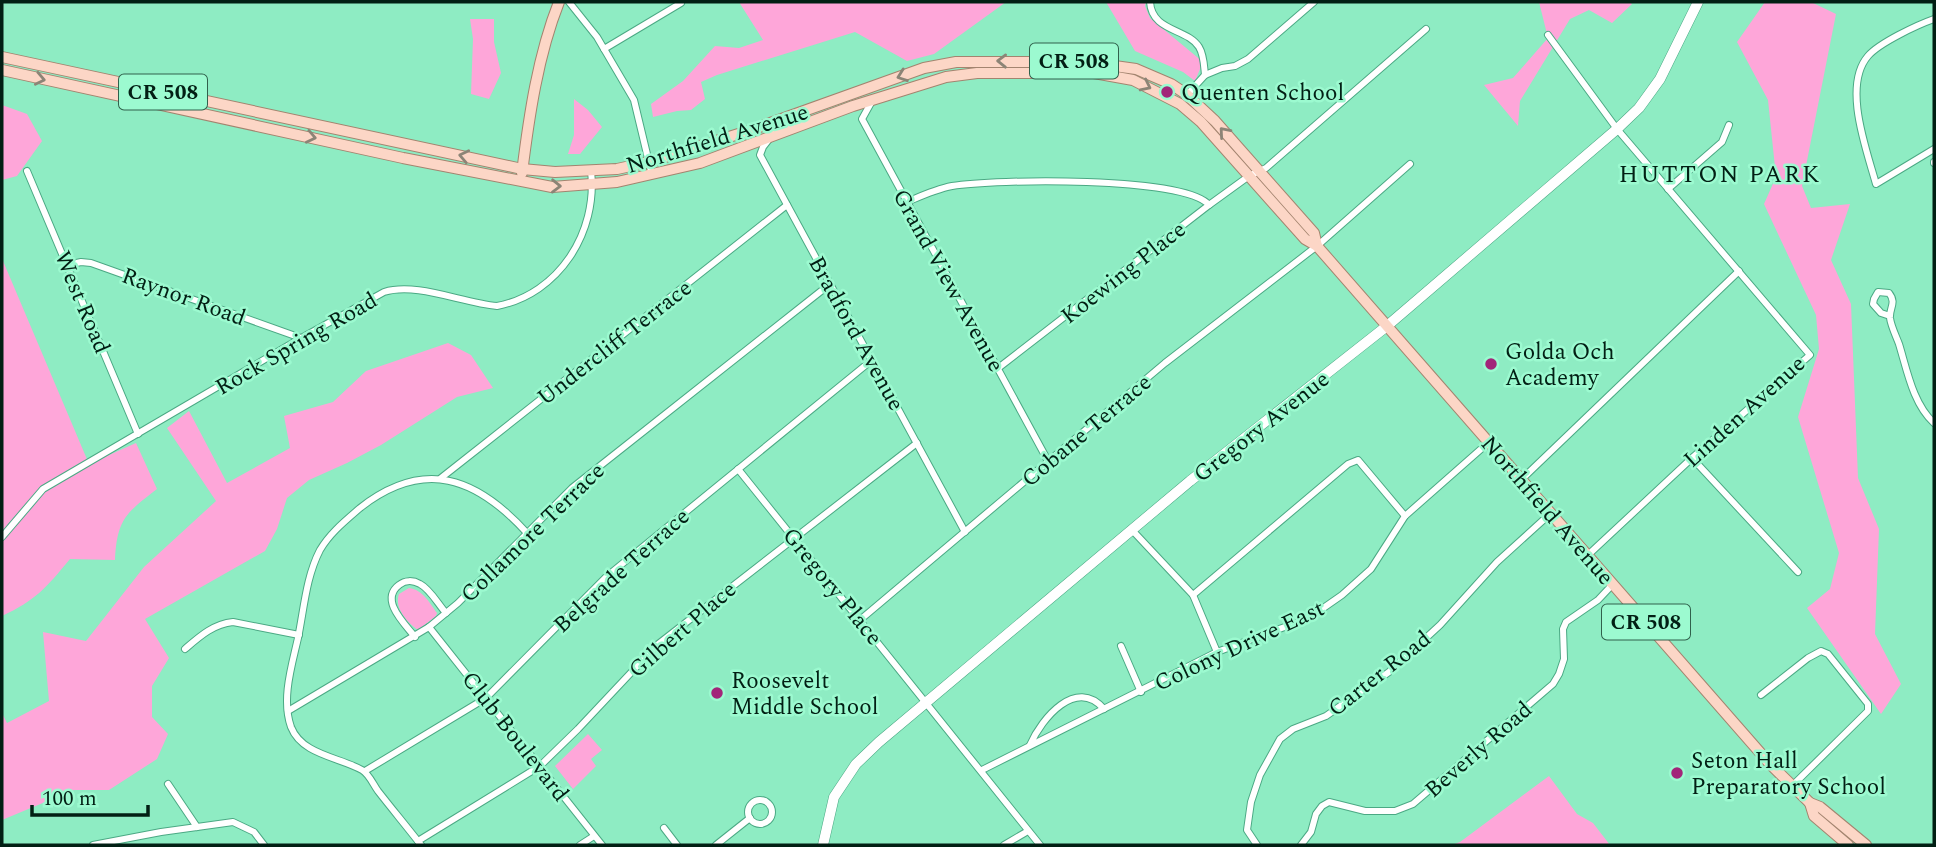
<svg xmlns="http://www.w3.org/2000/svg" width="1936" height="847" font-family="Spectral,serif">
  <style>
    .green { fill: #fea6d9 }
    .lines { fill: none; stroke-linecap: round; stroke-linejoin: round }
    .street-casing { stroke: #4ba984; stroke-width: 8 }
    .secondary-casing { stroke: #4ba984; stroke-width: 11 }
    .primary-casing { stroke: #a3846f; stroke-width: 12 }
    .street { stroke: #fff; stroke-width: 6 }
    .secondary { stroke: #fff; stroke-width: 10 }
    .primary { stroke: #fcd6c6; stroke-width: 10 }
    .oneway { stroke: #8c8476 }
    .poi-dot { fill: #a22579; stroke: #9cfad0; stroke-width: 2.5 }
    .labels { text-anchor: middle; stroke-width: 5; stroke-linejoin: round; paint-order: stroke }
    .shield { fill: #9cfad0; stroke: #30614c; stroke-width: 2 }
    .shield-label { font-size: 21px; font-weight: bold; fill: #021f14 }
    .poi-label { font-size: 23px; fill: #021f14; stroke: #9cfad0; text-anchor: start }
    .street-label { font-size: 23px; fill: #021f14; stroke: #9cfad0 }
    .neighbourhood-label { font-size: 24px; letter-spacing: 2px; fill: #021f14; stroke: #9cfad0 }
  </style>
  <rect width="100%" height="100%" fill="#8eecc3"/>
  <g class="green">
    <path d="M 739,2 L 1006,2 L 934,54 L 907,61 L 855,32 L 717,75 L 701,82 L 705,99 L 691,110 L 677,111 L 653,117 L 651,104 L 683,81 L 715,46 L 739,48 L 763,40 Z"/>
    <path d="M 1106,2 L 1146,2 L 1145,6 L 1150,18 L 1203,62 L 1195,81 L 1183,72 L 1135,51 Z"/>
    <path d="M 1539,2 L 1630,2 L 1632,4 L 1612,23 L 1589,10 L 1570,19 L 1520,101 L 1518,126 L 1484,85 L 1513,78 L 1548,38 Z"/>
    <path d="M 1765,2 L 1811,2 L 1836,14 L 1802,186 L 1811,208 L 1850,204 L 1831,260 L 1851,304 L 1858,478 L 1879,529 L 1875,634 L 1901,684 L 1881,714 L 1807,608 L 1830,589 L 1839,553 L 1798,417 L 1819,349 L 1816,315 L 1764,204 L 1776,177 L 1768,100 L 1737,42 Z"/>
    <path d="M 470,19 L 494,19 L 494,42 L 501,73 L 489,99 L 471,94 L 473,39 Z"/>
    <path d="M 574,99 L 588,110 L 602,127 L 580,154 L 568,154 L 574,135 Z"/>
    <path d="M 2,105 L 27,114 L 42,141 L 17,176 L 2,180 Z"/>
    <path d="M 2,245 L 3,261 L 89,464 L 136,443 L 157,489 C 126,513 117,519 115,560 L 70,559 C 46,588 36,600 2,616 Z"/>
    <path d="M 448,343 L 471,355 L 493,388 L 457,397 L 381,445 L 347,463 L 309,480 L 287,498 L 277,529 L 265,551 L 145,619 L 169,658 L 152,686 L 152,717 L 168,734 L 157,759 L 109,790 L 74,790 L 2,820 L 2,713 L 7,723 L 49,701 L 43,632 L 86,641 L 144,567 L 216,501 L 167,428 L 189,411 L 227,483 L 290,448 L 284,416 L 333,402 L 366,371 Z"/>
    <path d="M 409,588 C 423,590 429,602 437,613 L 436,616 L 418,630 C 407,622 394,608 399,594 Z"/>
    <path d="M 588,734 L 602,750 L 591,759 L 596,766 L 573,789 L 555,766 Z"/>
    <path d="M 1549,776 L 1577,814 L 1593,823 L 1610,845 L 1452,845 L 1460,842 Z"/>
  </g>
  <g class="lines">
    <defs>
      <g id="street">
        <path d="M 569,2 L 597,37 L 634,100 L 652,175"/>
        <path d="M 1150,2 C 1152,32 1187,28 1199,47 C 1204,55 1204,66 1205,75"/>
        <path d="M 1934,19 C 1917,25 1879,43 1868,56 C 1842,86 1867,151 1876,184 L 1934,149"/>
        <path d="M 1548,35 L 1617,129 L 1810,355 L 1692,458 L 1588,555"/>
        <path d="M 604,49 L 681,3"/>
        <path d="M 1185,97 L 1205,75 L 1222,68 L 1235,66 L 1248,59 L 1314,2"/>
        <path d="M 872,101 L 862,119 L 1048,461"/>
        <path d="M 770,138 L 763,147 L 760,155 L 965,532"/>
        <path d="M 1934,162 L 1934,163"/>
        <path d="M 27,171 L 138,434"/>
        <path d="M 1668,189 L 1722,142 L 1729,125"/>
        <path d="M 907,202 C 921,196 936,189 952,186 C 993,179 1185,176 1209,205"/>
        <path d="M 67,265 L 81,262 L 91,263 L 301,338"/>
        <path d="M 1890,316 L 1881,313 L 1873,304 L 1874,299 L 1878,292 L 1889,293 C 1897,303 1889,308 1890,318 C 1891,326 1896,336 1899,344 C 1907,370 1913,404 1934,423"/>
        <path d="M 997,369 L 1209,205 L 1249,176 L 1266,168 L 1426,29"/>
        <path d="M 1692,458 L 1798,572"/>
        <path d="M 738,469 L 1040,845"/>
        <path d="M 441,478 L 787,205"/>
        <path d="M 1521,480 L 1739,271"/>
        <path d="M 1132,530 L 1193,595 L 1217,652"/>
        <path d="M 2,537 L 43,489 L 296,341 L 384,292 C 417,282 462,303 497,306 C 559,294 598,232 591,171"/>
        <path d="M 1193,595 L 1348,464 L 1358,460 L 1405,516"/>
        <path d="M 860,620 L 1165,363 L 1317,246 L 1410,164"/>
        <path d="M 429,627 L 602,845"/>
        <path d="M 415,637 C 405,624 379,600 399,585 C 405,580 413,580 420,584 C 430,589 438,604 446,613"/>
        <path d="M 1121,646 L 1141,692"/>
        <path d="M 185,649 C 199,637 213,624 233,622 L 299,635"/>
        <path d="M 1761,695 L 1808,658 L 1821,651 L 1828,654 L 1868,704 L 1868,711 L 1792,786"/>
        <path d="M 288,711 L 429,627 L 458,603 L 572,488 L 830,284"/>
        <path d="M 1030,745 C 1042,718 1076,677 1104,709"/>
        <path d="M 982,770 L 1217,652 L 1309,618 L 1342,595 L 1371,569 L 1405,516 L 1489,442"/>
        <path d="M 365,771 L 486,698 L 606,577 L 872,360"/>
        <path d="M 168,784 L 197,827"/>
        <circle cx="760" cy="812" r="12"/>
        <path d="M 664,828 L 677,845"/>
        <path d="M 418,841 L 540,766 L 578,729 L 657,645 L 917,443"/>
        <path d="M 93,845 L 161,832 L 233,822 L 254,832 L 264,845"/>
        <path d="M 421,845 C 407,827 392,809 378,791 C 373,784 369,774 362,770 C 339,757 302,755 291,727 C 281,699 292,665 298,638 C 304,609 306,577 320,550 C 330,533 345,521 360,508 C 424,458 476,477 527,533"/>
        <path d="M 580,845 L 594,836"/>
        <path d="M 716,845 L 750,818"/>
        <path d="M 1004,845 L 1028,831"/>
        <path d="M 1257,845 L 1247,830 L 1251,802 L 1260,775 L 1280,739 L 1293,729 L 1326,716 L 1389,672 L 1440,625 L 1497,562 L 1551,513"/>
        <path d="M 1301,845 L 1311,832 L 1316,814 L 1322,806 L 1329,802 L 1365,811 L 1395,811 L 1413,804 L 1553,684 L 1559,674 L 1564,659 L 1563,629 L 1566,622 L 1598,600 L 1613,584"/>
      </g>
      <path id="secondary" d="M 823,845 L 834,797 L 856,764 L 879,742 L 1190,481 L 1387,326 L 1617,129 L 1639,108 L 1660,79 L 1698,2"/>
      <g id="primary">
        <path d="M 2,57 L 522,169 L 555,172 L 617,169 L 649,162 L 748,131 L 924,68 L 956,62 L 1086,62 L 1136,69 L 1171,84 L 1186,94 L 1215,121 L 1314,233 L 1317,246"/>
        <path d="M 2,70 L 403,158 L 552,187 L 617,182 L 700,163 L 853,106 L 946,77 L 977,73 L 1094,73 L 1133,80 L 1180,104 L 1201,122 L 1305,239 L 1317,246 L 1770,764 L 1810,803 L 1820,807 L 1866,845"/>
        <path d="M 522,173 C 529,116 538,55 559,2"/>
        <path d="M 1810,803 L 1814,816 L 1848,845"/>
      </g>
    </defs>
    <use href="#street" class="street-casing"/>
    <use href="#secondary" class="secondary-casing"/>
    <use href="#primary" class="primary-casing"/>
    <use href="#street" class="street"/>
    <use href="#secondary" class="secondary"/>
    <use href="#primary" class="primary"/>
  </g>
  <defs><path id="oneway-chevron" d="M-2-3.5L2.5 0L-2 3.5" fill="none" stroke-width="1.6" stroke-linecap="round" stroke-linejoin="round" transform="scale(1.75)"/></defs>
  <g class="oneway">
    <use href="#oneway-chevron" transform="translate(1002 61) rotate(-179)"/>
    <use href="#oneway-chevron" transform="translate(902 76) rotate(160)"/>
    <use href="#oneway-chevron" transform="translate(40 79) rotate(12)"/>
    <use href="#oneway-chevron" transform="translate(1146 86) rotate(26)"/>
    <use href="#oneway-chevron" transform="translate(1224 132) rotate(-131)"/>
    <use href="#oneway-chevron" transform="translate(311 137) rotate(12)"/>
    <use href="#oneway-chevron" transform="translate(464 156) rotate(-168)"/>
    <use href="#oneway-chevron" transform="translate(556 186) rotate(1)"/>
  </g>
  <g class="poi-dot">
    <circle cx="1167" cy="92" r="7"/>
    <circle cx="1491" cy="364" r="7"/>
    <circle cx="717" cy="693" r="7"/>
    <circle cx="1677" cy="773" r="7"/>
  </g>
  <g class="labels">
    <g class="shield">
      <rect x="1030" y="43.5" width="88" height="35" rx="5"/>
      <rect x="119" y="74.5" width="88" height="35" rx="5"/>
      <rect x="1602" y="604.5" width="88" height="35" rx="5"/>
    </g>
    <g class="shield-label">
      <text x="1074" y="68">CR 508</text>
      <text x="163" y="99">CR 508</text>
      <text x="1646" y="629">CR 508</text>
    </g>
    <g class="poi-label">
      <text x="1181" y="100">Quenten School</text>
      <text x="1505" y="359">Golda Och<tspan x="1505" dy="26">Academy</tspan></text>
      <text x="731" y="688">Roosevelt<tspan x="731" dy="26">Middle School</tspan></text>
      <text x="1691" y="768">Seton Hall<tspan x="1691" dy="26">Preparatory School</tspan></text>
    </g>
    <g class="street-label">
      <text transform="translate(717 138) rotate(-17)" y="8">Northfield Avenue</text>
      <text transform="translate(1123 272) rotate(-38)" y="8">Koewing Place</text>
      <text transform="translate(949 280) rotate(61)" y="8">Grand View Avenue</text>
      <text transform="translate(184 296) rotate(20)" y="8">Raynor Road</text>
      <text transform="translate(83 302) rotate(67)" y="8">West Road</text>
      <text transform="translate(857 333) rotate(61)" y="8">Bradford Avenue</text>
      <text transform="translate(614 342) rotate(-38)" y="8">Undercliff Terrace</text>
      <text transform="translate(296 343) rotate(-30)" y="8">Rock Spring Road</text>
      <text transform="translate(1744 411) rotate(-42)" y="8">Linden Avenue</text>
      <text transform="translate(1261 426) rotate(-38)" y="8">Gregory Avenue</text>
      <text transform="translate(1086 430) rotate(-40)" y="8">Cobane Terrace</text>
      <text transform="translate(1548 510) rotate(49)" y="8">Northfield Avenue</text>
      <text transform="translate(532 532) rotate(-44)" y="8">Collamore Terrace</text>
      <text transform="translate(621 570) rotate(-42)" y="8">Belgrade Terrace</text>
      <text transform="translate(833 586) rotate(51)" y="8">Gregory Place</text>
      <text transform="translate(682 629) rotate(-41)" y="8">Gilbert Place</text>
      <text transform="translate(1239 645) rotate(-25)" y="8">Colony Drive East</text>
      <text transform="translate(1379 673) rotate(-38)" y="8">Carter Road</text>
      <text transform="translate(516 736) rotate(52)" y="8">Club Boulevard</text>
      <text transform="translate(1478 749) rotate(-41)" y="8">Beverly Road</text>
    </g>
    <g class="neighbourhood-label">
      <text x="1720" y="182">HUTTON PARK</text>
    </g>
  </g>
  <rect width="1936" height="847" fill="none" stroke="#021f14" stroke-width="7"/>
  <path d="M32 805v10h116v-10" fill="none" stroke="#021f14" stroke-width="3.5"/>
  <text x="42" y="805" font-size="21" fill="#021f14" stroke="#9cfad0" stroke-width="5" paint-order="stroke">100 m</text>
</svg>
